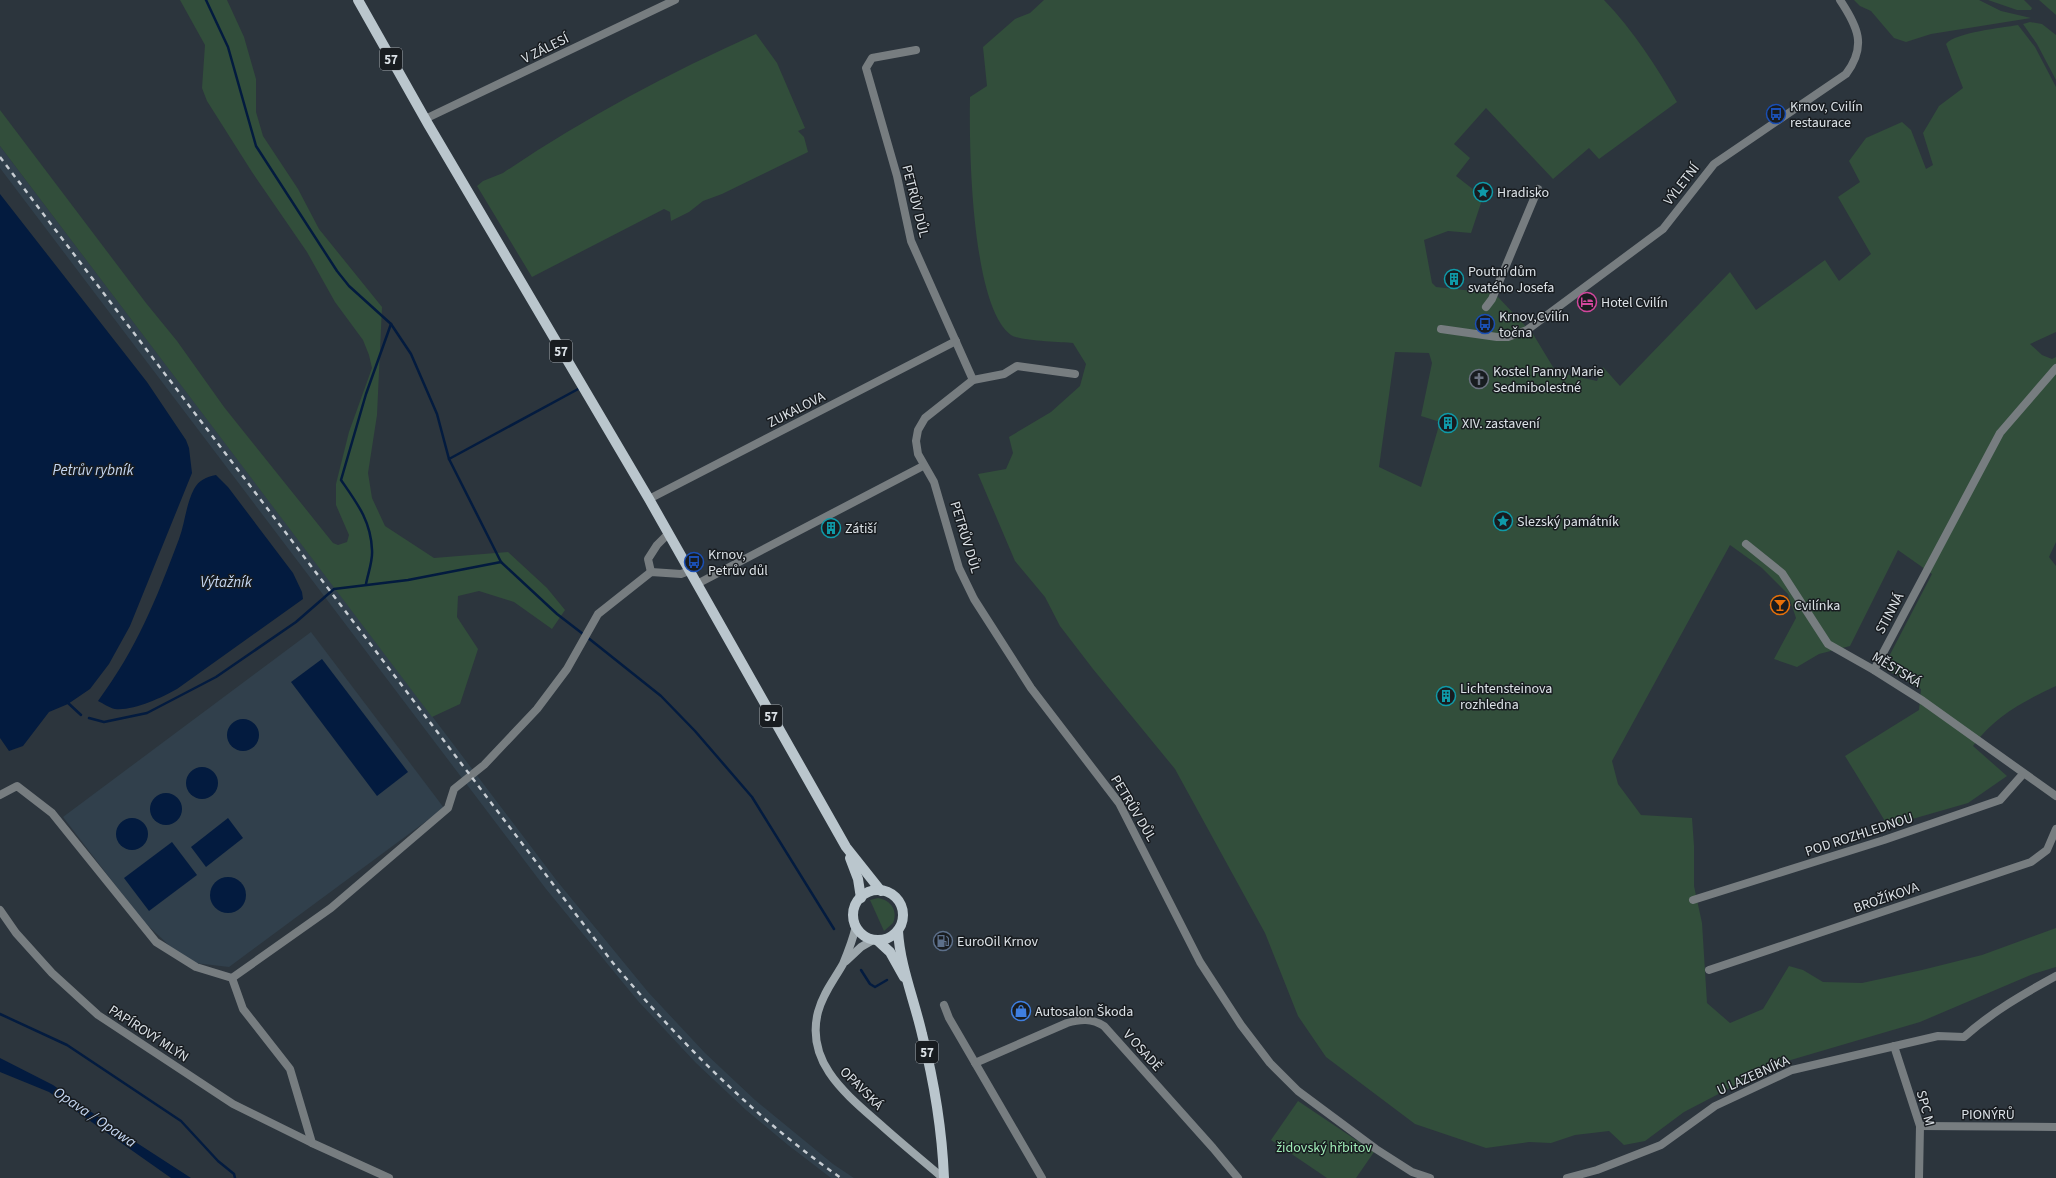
<svg xmlns="http://www.w3.org/2000/svg" width="2056" height="1178" font-family="'Source Sans 3',sans-serif">
  <style>
    .built { fill: #31404c }
    .green { fill: #324e3b; fill-rule: evenodd }
    .water { fill: #031b3f }
    .lines { fill: none; stroke-linecap: round; stroke-linejoin: round }
    .stream { stroke: #031b3f; stroke-width: 2.5 }
    .minor { stroke: #777d80; stroke-width: 8 }
    .secondary { stroke: #9da7ac; stroke-width: 8 }
    .primary { stroke: #bac6cd; stroke-width: 10 }
    .rail { stroke: #c6ccd2; stroke-width: 2.5; stroke-dasharray: 5 5; stroke-linecap: butt }
    .labels { text-anchor: middle; stroke-width: 3; stroke-linejoin: round; paint-order: stroke }
    .shield { fill: #181c20; stroke: #a0a6ab; stroke-width: 1 }
    .shield-label { font-size: 13px; font-weight: bold; fill: #dbe1e6 }
    .street-label { font-size: 14px; fill: #dbe1e6; stroke: #181c20 }
    .poi-label { font-size: 14px; fill: #dbe1e6; stroke: #181c20; text-anchor: start }
    .park-label { font-size: 14px; fill: #9febb6; stroke: #181c20 }
    .water-label { font-size: 15px; font-style: italic; fill: #c5d7f2; stroke: #181c20 }
  </style>
  <rect width="100%" height="100%" fill="#2c353d"/>
  <g class="built">
    <path d="M 0,146 L 557,881 L 648,992 L 705,1053 L 755,1100 L 833,1164 L 854,1178 L 831,1178 L 788,1145 L 746,1110 L 696,1063 L 638,1001 L 546,889 L 0,168 Z"/>
    <path d="M 311,632 L 444,808 L 229,967 L 195,963 L 173,949 L 142,920 L 63,817 Z"/>
  </g>
  <g class="green">
    <path d="M 180,0 L 227,0 L 244,37 L 256,79 L 256,112 L 263,136 L 298,189 L 319,229 L 382,307 L 377,415 L 368,473 L 372,498 L 385,526 L 434,558 L 508,552 L 547,588 L 565,610 L 552,629 L 514,602 L 479,591 L 458,596 L 457,617 L 478,649 L 460,704 L 432,717 L 0,146 L 0,110 L 146,303 L 177,341 L 224,407 L 333,543 L 338,545 L 347,542 L 349,535 L 336,505 L 336,484 L 349,432 L 372,368 L 369,355 L 363,340 L 335,302 L 307,252 L 252,172 L 207,101 L 202,88 L 205,45 Z"/>
    <path d="M 1044,0 L 1604,0 C 1633,30 1656,66 1677,102 L 1599,159 L 1589,148 L 1553,179 L 1486,108 L 1454,144 L 1470,158 L 1456,176 L 1483,197 L 1471,233 L 1448,231 L 1424,240 L 1432,283 L 1436,287 L 1492,293 L 1497,296 L 1533,334 L 1556,372 L 1597,381 L 1603,367 L 1620,386 L 1730,272 L 1756,310 L 1825,260 L 1839,281 L 1871,254 L 1838,197 L 1860,182 L 1849,161 L 1866,138 L 1902,122 L 1911,130 L 1926,169 L 1933,165 L 1923,133 L 1939,106 L 1963,88 L 1946,44 C 1956,32 2002,28 2018,25 L 2035,47 L 2056,87 L 2056,332 L 2030,344 L 2042,355 L 2052,359 L 2056,357 L 2056,542 L 2049,557 L 2056,566 L 2056,686 C 2024,701 1995,716 1973,746 L 2007,776 L 1968,803 L 1888,826 L 1845,756 L 1919,710 L 1921,689 L 1883,668 L 1932,574 L 1898,550 L 1850,646 L 1819,654 L 1797,667 L 1774,659 L 1796,618 L 1788,594 L 1762,568 L 1730,545 L 1612,761 L 1618,784 L 1641,815 L 1692,818 L 1694,846 L 1694,886 L 1702,923 L 1707,1003 L 1730,1023 L 1763,1009 L 1789,966 L 1803,970 L 1823,982 L 1862,983 L 1922,970 L 1982,955 L 2056,928 L 2056,967 L 2033,974 L 1920,1022 L 1774,1065 L 1684,1112 L 1645,1141 L 1624,1145 L 1609,1131 L 1575,1135 L 1551,1143 L 1529,1142 L 1486,1148 L 1415,1124 L 1326,1057 L 1298,1016 L 1265,933 L 1175,769 L 1093,669 L 1060,626 L 1045,597 L 1015,561 L 978,474 L 1006,469 L 1013,453 L 1009,437 L 1051,412 L 1080,386 L 1086,364 L 1073,343 C 1060,342 1020,341 1011,335 C 971,306 969,145 970,97 L 987,86 L 983,47 L 1015,19 L 1030,13 ZM 1395,352 L 1429,353 L 1432,363 L 1421,416 L 1440,422 L 1421,487 L 1379,467 Z"/>
    <path d="M 1854,0 L 1979,0 L 2001,11 L 2031,18 L 1931,34 L 1906,42 L 1894,38 L 1871,11 L 1860,6 Z"/>
    <path d="M 1988,0 L 2024,0 L 2032,8 L 2031,10 L 2017,10 Z"/>
    <path d="M 2039,0 L 2056,0 L 2056,15 Z"/>
    <path d="M 2030,22 L 2042,24 L 2056,35 L 2056,80 L 2037,44 L 2023,24 Z"/>
    <path d="M 756,34 L 777,63 L 805,128 L 798,131 L 804,137 L 808,152 L 722,194 L 703,201 L 689,212 L 671,221 L 670,212 L 664,209 L 532,277 L 477,186 L 483,181 L 503,173 C 583,119 667,74 756,34 Z"/>
    <path d="M 878,898 C 891,900 898,911 893,923 L 884,931 L 870,900 Z"/>
    <path d="M 1298,1101 L 1374,1152 L 1356,1178 L 1327,1178 L 1271,1140 Z"/>
  </g>
  <g class="water">
    <path d="M 0,194 L 147,382 L 186,440 L 189,448 L 192,473 L 130,626 L 109,664 L 90,689 L 68,704 L 49,712 L 23,746 L 9,751 L 0,738 Z"/>
    <path d="M 216,475 L 228,487 L 293,573 L 302,592 L 303,599 L 177,689 C 161,698 133,711 115,709 C 109,708 103,703 98,701 C 137,648 156,600 179,539 C 185,523 186,504 194,489 C 199,480 206,477 216,475 Z"/>
    <path d="M 322,659 L 408,772 L 377,796 L 291,682 Z"/>
    <circle cx="243" cy="735" r="16"/>
    <circle cx="202" cy="783" r="16"/>
    <circle cx="166" cy="809" r="16"/>
    <circle cx="132" cy="834" r="16"/>
    <path d="M 228,818 L 243,838 L 206,867 L 191,847 Z"/>
    <path d="M 172,842 L 197,875 L 149,911 L 124,878 Z"/>
    <circle cx="228" cy="895" r="18"/>
    <path d="M 0,1058 L 53,1085 L 120,1132 L 191,1178 L 171,1178 L 49,1092 L 0,1072 Z"/>
  </g>
  <g class="lines">
    <g class="stream">
      <path d="M 206,0 L 228,47 L 256,146 L 337,271 L 349,286 L 391,324 L 411,354 L 437,414 L 449,459 L 501,562 L 557,614 L 583,634"/>
      <path d="M 449,459 L 580,388"/>
      <path d="M 366,584 C 368,573 373,561 372,550 C 371,521 357,503 341,480 L 366,394 L 391,324"/>
      <path d="M 587,637 L 661,696 L 695,731 L 752,797 L 834,929"/>
      <path d="M 67,702 L 81,715"/>
      <path d="M 89,718 L 104,722 L 147,713 L 216,677 L 296,622 L 334,589 L 408,580 L 501,562"/>
      <path d="M 861,970 L 870,984 L 875,987 L 887,980"/>
      <path d="M 0,1014 L 67,1045 L 181,1121 L 218,1161 L 234,1174 L 235,1178"/>
    </g>
    <g class="minor">
      <path d="M 916,50 L 872,58 L 866,68 L 897,176 L 911,241 L 973,380 L 925,418 L 918,430 L 916,441 L 918,454 L 934,482 L 959,568 L 974,599 L 1031,688 L 1119,803 L 1200,962 L 1241,1025 L 1270,1063 L 1298,1091 L 1376,1149 L 1412,1172 L 1430,1178"/>
      <path d="M 425,119 L 675,0"/>
      <path d="M 1486,307 L 1492,299 L 1538,189"/>
      <path d="M 1441,329 L 1497,337 L 1508,337 L 1527,330 L 1663,229 L 1714,164 L 1846,74 C 1867,46 1858,27 1840,0"/>
      <path d="M 973,380 L 1004,374 L 1017,366 L 1075,374"/>
      <path d="M 649,499 L 956,341"/>
      <path d="M 1746,544 L 1782,573 L 1828,644 L 1874,670 L 1923,701 L 2056,796"/>
      <path d="M 651,572 L 648,559 L 657,545 L 668,534"/>
      <path d="M 697,584 L 923,466"/>
      <path d="M 1874,670 L 2000,433 L 2056,368"/>
      <path d="M 0,795 L 17,786 L 52,813 L 156,942 L 196,967 L 232,978 L 243,1009 L 290,1069 L 312,1143 L 389,1178"/>
      <path d="M 1693,900 L 1884,840 L 2000,800 L 2023,774"/>
      <path d="M 0,910 L 16,933 L 52,973 L 98,1015 L 233,1104 L 312,1143"/>
      <path d="M 1709,970 L 2031,862 L 2047,850 L 2056,829"/>
      <path d="M 232,978 L 331,908 L 448,808 L 454,789 L 484,765 L 537,709 L 567,669 L 598,614 L 651,572 L 681,574 L 689,571"/>
      <path d="M 944,1005 L 949,1018 L 1042,1178"/>
      <path d="M 1894,1046 L 1920,1126 L 1919,1178"/>
      <path d="M 975,1063 L 1067,1023 C 1080,1019 1092,1018 1104,1026 L 1213,1148 L 1238,1178"/>
      <path d="M 1920,1126 L 2056,1127"/>
      <path d="M 1567,1178 L 1597,1170 L 1661,1145 L 1715,1106 L 1792,1070 L 1938,1036 L 1964,1037 C 1992,1012 2023,994 2056,976"/>
    </g>
    <g class="secondary">
      <path d="M 856,926 C 853,939 848,952 843,964 C 834,980 823,993 818,1012 C 805,1063 847,1095 881,1125 C 901,1143 922,1160 943,1178"/>
      <path d="M 846,961 L 861,947 L 873,940"/>
    </g>
    <g class="primary">
      <path d="M 358,0 L 428,124 L 649,499 L 846,847 L 881,891"/>
      <path d="M 850,858 L 858,879 L 861,898"/>
      <circle cx="878" cy="915" r="25"/>
      <path d="M 898,931 C 900,966 914,999 922,1034 C 934,1081 942,1129 944,1178"/>
      <path d="M 877,940 L 890,952 L 904,977"/>
    </g>
    <path class="rail" d="M 0,157 L 613,963 C 681,1043 755,1118 841,1178"/>
  </g>
  <defs>
    <symbol id="bus-ring" viewBox="-11 -11 22 22"><circle r="9.5" fill="#181c20" stroke="#1a4fb4" stroke-width="1.5"/><path d="M-5-6H5V4H4V6H2V4H-2V6H-4V4H-5ZM-3.5-4V0h7V-4ZM-3.5 1.2v1.5H-2V1.2ZM2 1.2v1.5H3.5V1.2Z" fill="#1a4fb4"/></symbol>
    <symbol id="sight-ring" viewBox="-11 -11 22 22"><circle r="9.5" fill="#181c20" stroke="#0f9aa8" stroke-width="1.5"/><path d="M0-6L1.8-2.2L6-1.7L2.9 1.2L3.7 5.4L0 3.3L-3.7 5.4L-2.9 1.2L-6-1.7L-1.8-2.2Z" fill="#0f9aa8"/></symbol>
    <symbol id="building-ring" viewBox="-11 -11 22 22"><circle r="9.5" fill="#181c20" stroke="#0f9aa8" stroke-width="1.5"/><path d="M-4-6H4V6H1V3H-1V6H-4ZM-2.5-4.3h1.7v1.8h-1.7ZM.8-4.3h1.7v1.8H.8ZM-2.5-1h1.7V.8h-1.7ZM.8-1h1.7V.8H.8Z" fill="#0f9aa8"/></symbol>
    <symbol id="hotel-ring" viewBox="-11 -11 22 22"><circle r="9.5" fill="#181c20" stroke="#d1479c" stroke-width="1.5"/><path d="M-6-4.5h1.5V1H6V5H4.5V3h-9V5H-6ZM-4 0a1.8 1.8 0 1 1 3.6 0ZM.5 0V-2.5h3Q6-2.5 6 0Z" fill="#d1479c"/></symbol>
    <symbol id="church-ring" viewBox="-11 -11 22 22"><circle r="9.5" fill="#181c20" stroke="#6b7280" stroke-width="1.5"/><path d="M-1.2-6h2.4v3.5h3.3v2.4h-3.3V6h-2.4V-.1h-3.3v-2.4h3.3Z" fill="#6b7280"/></symbol>
    <symbol id="bar-ring" viewBox="-11 -11 22 22"><circle r="9.5" fill="#181c20" stroke="#e8710a" stroke-width="1.5"/><path d="M-6-5H6L.8 .8V4.5H3.5V6h-7V4.5H-.8V.8Z" fill="#e8710a"/></symbol>
    <symbol id="fuel-ring" viewBox="-11 -11 22 22"><circle r="9.5" fill="#181c20" stroke="#5c6f8a" stroke-width="1.5"/><path d="M-5.5-6h7V0h2V4h1.3V-2.5L3-4.5l.8-.8L6-3V5H2.5V1h-1V6h-7ZM-4.2-4.7v3.2H.2V-4.7Z" fill="#5c6f8a"/></symbol>
    <symbol id="shop-ring" viewBox="-11 -11 22 22"><circle r="9.5" fill="#181c20" stroke="#3f7fe0" stroke-width="1.5"/><path d="M-5-2.5h2.3a2.7 3.5 0 0 1 5.4 0H5L5.5 6h-11ZM-1.5-2.5h3a1.5 2.3 0 0 0-3 0Z" fill="#3f7fe0"/></symbol>
  </defs>
  <g fill-rule="evenodd">
    <use href="#bus-ring" x="1765" y="103" width="22" height="22"/>
    <use href="#sight-ring" x="1472" y="181" width="22" height="22"/>
    <use href="#building-ring" x="1443" y="268" width="22" height="22"/>
    <use href="#hotel-ring" x="1576" y="291" width="22" height="22"/>
    <use href="#bus-ring" x="1474" y="313" width="22" height="22"/>
    <use href="#church-ring" x="1468" y="368" width="22" height="22"/>
    <use href="#building-ring" x="1437" y="412" width="22" height="22"/>
    <use href="#sight-ring" x="1492" y="510" width="22" height="22"/>
    <use href="#building-ring" x="820" y="517" width="22" height="22"/>
    <use href="#bus-ring" x="683" y="551" width="22" height="22"/>
    <use href="#bar-ring" x="1769" y="594" width="22" height="22"/>
    <use href="#building-ring" x="1435" y="685" width="22" height="22"/>
    <use href="#fuel-ring" x="932" y="930" width="22" height="22"/>
    <use href="#shop-ring" x="1010" y="1000" width="22" height="22"/>
  </g>
  <g class="labels">
    <g class="shield">
      <rect x="380" y="48" width="22" height="22" rx="3"/>
      <rect x="550" y="340" width="22" height="22" rx="3"/>
      <rect x="760" y="705" width="22" height="22" rx="3"/>
      <rect x="916" y="1041" width="22" height="22" rx="3"/>
    </g>
    <g class="shield-label">
      <text x="391" y="64">57</text>
      <text x="561" y="356">57</text>
      <text x="771" y="721">57</text>
      <text x="927" y="1057">57</text>
    </g>
    <g class="street-label">
      <text transform="translate(545 48) rotate(-26)" y="5">V ZÁLESÍ</text>
      <text transform="translate(1681 184) rotate(-52)" y="5">VÝLETNÍ</text>
      <text transform="translate(916 201) rotate(76)" y="5">PETRŮV DŮL</text>
      <text transform="translate(796 409) rotate(-27)" y="5">ZUKALOVA</text>
      <text transform="translate(966 537) rotate(73)" y="5">PETRŮV DŮL</text>
      <text transform="translate(1889 613) rotate(-62)" y="5">STINNÁ</text>
      <text transform="translate(1897 669) rotate(31)" y="5">MĚSTSKÁ</text>
      <text transform="translate(1134 808) rotate(59)" y="5">PETRŮV DŮL</text>
      <text transform="translate(1859 834) rotate(-18)" y="5">POD ROZHLEDNOU</text>
      <text transform="translate(1886 897) rotate(-19)" y="5">BROŽÍKOVA</text>
      <text transform="translate(149 1033) rotate(33)" y="5">PAPÍROVÝ MLÝN</text>
      <text transform="translate(1143 1050) rotate(48)" y="5">V OSADĚ</text>
      <text transform="translate(1753 1075) rotate(-24)" y="5">U LAZEBNÍKA</text>
      <text transform="translate(862 1088) rotate(45)" y="5">OPAVSKÁ</text>
      <text transform="translate(1926 1108) rotate(75)" y="5">SPC M</text>
      <text x="1988" y="1119">PIONÝRŮ</text>
    </g>
    <g class="poi-label">
      <text x="1790" y="111">Krnov, Cvilín<tspan x="1790" dy="16">restaurace</tspan></text>
      <text x="1497" y="197">Hradisko</text>
      <text x="1468" y="276">Poutní dům<tspan x="1468" dy="16">svatého Josefa</tspan></text>
      <text x="1601" y="307">Hotel Cvilín</text>
      <text x="1499" y="321">Krnov,Cvilín<tspan x="1499" dy="16">točna</tspan></text>
      <text x="1493" y="376">Kostel Panny Marie<tspan x="1493" dy="16">Sedmibolestné</tspan></text>
      <text x="1462" y="428">XIV. zastavení</text>
      <text x="1517" y="526">Slezský památník</text>
      <text x="845" y="533">Zátiší</text>
      <text x="708" y="559">Krnov,<tspan x="708" dy="16">Petrův důl</tspan></text>
      <text x="1794" y="610">Cvilínka</text>
      <text x="1460" y="693">Lichtensteinova<tspan x="1460" dy="16">rozhledna</tspan></text>
      <text x="957" y="946">EuroOil Krnov</text>
      <text x="1035" y="1016">Autosalon Škoda</text>
    </g>
    <g class="park-label">
      <text x="1324" y="1152">židovský hřbitov</text>
    </g>
    <g class="water-label">
      <text x="93" y="475">Petrův rybník</text>
      <text x="226" y="587">Výtažník</text>
      <text transform="translate(95 1117) rotate(34)" y="5">Opava / Opawa</text>
    </g>
  </g>
</svg>
